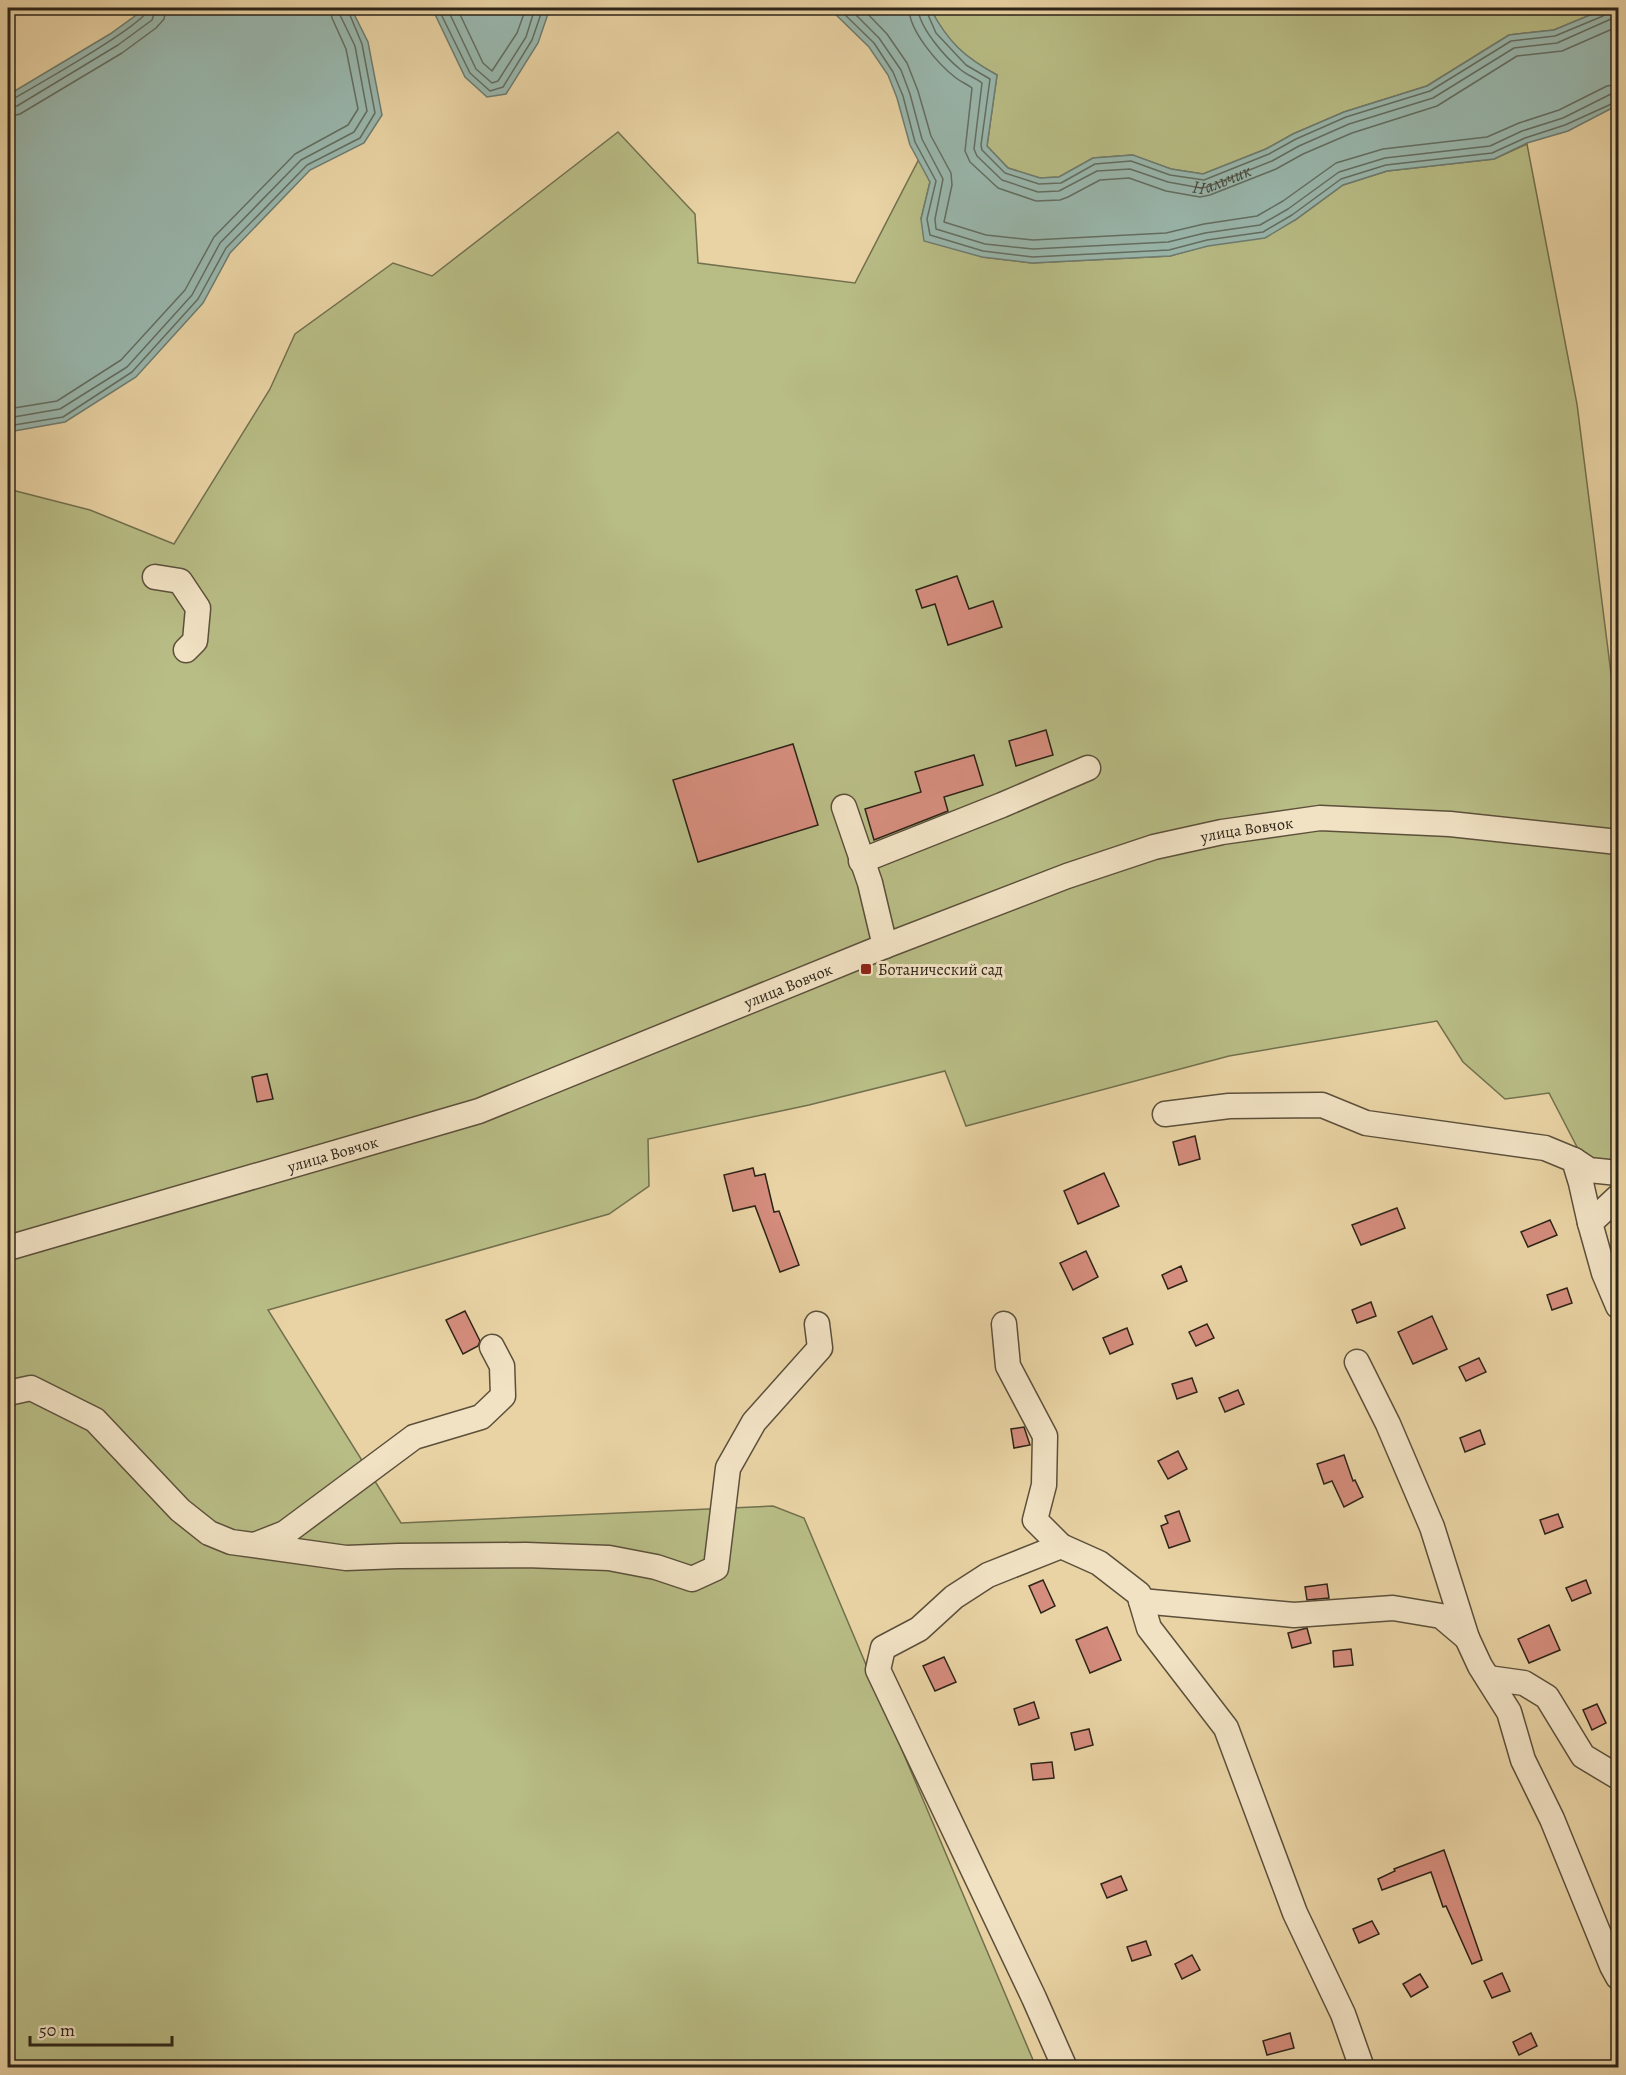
<svg xmlns="http://www.w3.org/2000/svg" width="1626" height="2075" font-family="Alegreya,serif">
  <style>
    .green { fill: #b8bc85; stroke: #72704e; stroke-width: 1.5 }
    .water { fill: #99b7ad; stroke: #6e7c71; stroke-width: 1.5 }
    .lines { fill: none; stroke-linecap: round; stroke-linejoin: round }
    .shore { stroke: #636e62; stroke-width: 1.5 }
    .building { fill: #d58d7d; stroke: #2d2418; stroke-width: 1.5 }
    .minor-casing { stroke: #5c503b; stroke-width: 27 }
    .minor { stroke: #f1e2c4; stroke-width: 24 }
    .poi-dot { fill: #8f2418; stroke: #f1e2c4; stroke-width: 2 }
    .labels { text-anchor: middle; stroke-width: 6; stroke-linejoin: round; paint-order: stroke }
    .street-label { font-size: 16px; fill: #2d2418; stroke: #f1e2c4 }
    .poi-label { font-size: 16px; fill: #2d2418; stroke: #f1e2c4; text-anchor: start }
    .water-label { font-size: 18px; font-style: italic; fill: #48493d; stroke: #f1e2c4 }
  </style>
  <rect width="100%" height="100%" fill="#e9d3a4"/>
  <filter id="stains"><feTurbulence type="fractalNoise" baseFrequency=".00333" numOctaves="4"/><feColorMatrix values="0 0 0 0 .2 0 0 0 0 .09 0 0 0 0 .02 0 0 0 .5 -.17"/></filter>
  <radialGradient id="worn" r=".72"><stop offset=".6" stop-color="#630" stop-opacity="0"/><stop offset="1" stop-color="#630" stop-opacity=".3"/></radialGradient>
  <g class="green">
    <path d="M 930,8 L 1607,8 L 1554,30 L 1509,35 L 1427,86 L 1344,112 L 1293,134 L 1266,149 L 1203,174 L 1171,169 L 1132,155 L 1093,158 L 1059,177 L 1040,178 L 1008,168 L 987,146 L 997,75 C 964,57 947,42 930,8 Z"/>
    <path d="M 618,132 L 695,214 L 698,263 L 855,283 L 919,159 L 930,182 L 921,219 L 982,257 L 1032,263 L 1170,256 L 1295,220 L 1343,185 L 1387,171 L 1494,159 L 1527,144 L 1577,404 L 1618,729 L 1618,1173 L 1589,1170 L 1549,1093 L 1505,1099 L 1463,1062 L 1437,1021 L 1229,1056 L 966,1126 L 945,1071 L 809,1105 L 648,1139 L 649,1186 L 609,1214 L 268,1310 L 401,1523 L 773,1506 L 804,1518 L 1036,2067 L 8,2068 L 8,489 L 90,510 L 174,544 L 270,389 L 295,334 L 393,263 L 432,276 Z"/>
  </g>
  <g class="water">
    <path d="M 146,8 L 351,8 L 368,42 L 382,115 L 364,143 L 310,170 L 230,253 L 203,303 L 136,377 L 65,422 L 8,432 L 8,95 L 110,34 Z"/>
    <path d="M 432,8 L 550,8 L 538,43 L 506,94 L 487,97 L 465,77 Z"/>
    <path d="M 829,8 L 930,8 C 948,42 964,57 997,75 L 987,146 L 1008,168 L 1040,178 L 1059,177 L 1093,158 L 1133,155 L 1171,169 L 1203,174 L 1266,149 L 1293,134 L 1344,112 L 1427,86 L 1509,35 L 1554,30 L 1607,8 L 1618,8 L 1618,105 L 1568,131 L 1527,143 L 1494,159 L 1387,171 L 1343,185 L 1295,220 L 1265,238 L 1208,246 L 1170,256 L 1032,263 L 982,257 L 924,241 L 921,219 L 930,182 L 910,145 L 897,98 L 888,75 L 869,47 Z"/>
  </g>
  <g class="lines">
    <g class="shore">
      <path d="M 438,8 L 470,73 L 490,91 L 503,87 L 532,40 L 543,8"/>
      <path d="M 447,8 L 476,69 L 492,83 L 498,81 L 526,37 L 535,8"/>
      <path d="M 457,8 L 483,63 L 492,71 L 517,33 L 526,8"/>
      <path d="M 838,8 L 874,43 L 893,72 L 903,96 L 915,142 L 936,181 L 927,219 L 930,235 L 983,251 L 1033,257 L 1169,250 L 1207,240 L 1263,232 L 1292,215 L 1341,179 L 1386,165 L 1492,153 L 1525,138 L 1565,125 L 1618,101"/>
      <path d="M 849,8 L 879,38 L 901,70 L 910,94 L 922,139 L 943,179 L 935,219 L 936,229 L 985,244 L 1033,249 L 1168,242 L 1205,233 L 1260,225 L 1288,209 L 1339,172 L 1385,158 L 1490,146 L 1522,131 L 1563,118 L 1611,94 L 1618,93"/>
      <path d="M 862,8 L 887,34 L 907,63 L 918,91 L 931,136 L 951,173 L 952,185 L 944,222 L 986,235 L 1033,240 L 1166,233 L 1204,224 L 1257,216 L 1283,201 L 1336,163 L 1383,149 L 1487,137 L 1519,123 L 1559,110 L 1607,86 L 1618,84"/>
      <path d="M 909,8 C 909,31 938,64 956,78 C 961,82 967,84 972,88 L 965,151 L 970,162 L 998,188 L 1036,201 L 1060,200 L 1068,197 L 1100,180 L 1129,178 L 1166,191 L 1200,197 L 1210,195 L 1276,169 L 1303,154 L 1352,133 L 1437,106 L 1517,56 L 1562,51 L 1610,30 L 1618,24"/>
      <path id="s1" d="M 918,8 C 919,28 946,58 961,70 C 967,75 976,78 982,83 L 974,149 L 977,156 L 1002,180 L 1038,192 L 1059,191 L 1097,171 L 1130,169 L 1168,182 L 1201,188 L 1207,187 L 1272,161 L 1299,146 L 1349,124 L 1433,98 L 1514,48 L 1557,43 L 1611,19 L 1615,8"/>
      <path d="M 925,8 L 936,33 L 966,65 L 990,79 L 981,145 L 982,150 L 1005,173 L 1039,184 L 1061,183 L 1095,164 L 1131,161 L 1170,175 L 1204,180 L 1269,154 L 1296,139 L 1346,117 L 1430,91 L 1511,41 L 1555,36 L 1603,16 L 1607,12 L 1607,8"/>
      <path d="M 8,100 L 13,99 C 33,87 147,24 149,8"/>
      <path d="M 8,108 L 17,106 L 118,45 L 152,20 L 156,8"/>
      <path d="M 8,117 L 20,114 L 122,53 L 156,28 L 164,19 L 166,8"/>
      <path d="M 8,409 L 57,401 L 121,360 L 185,290 L 214,237 L 295,154 L 348,125 L 358,109 L 346,49 L 332,18 L 330,8"/>
      <path d="M 8,418 L 60,409 L 127,367 L 192,295 L 220,243 L 301,160 L 354,132 L 367,111 L 355,46 L 340,15 L 339,8"/>
      <path d="M 8,426 L 63,417 L 132,372 L 198,299 L 226,248 L 307,165 L 360,138 L 375,113 L 362,44 L 347,8"/>
    </g>
  </g>
  <g class="building">
    <path d="M 957,576 L 969,609 L 993,601 L 1002,627 L 948,645 L 935,604 L 922,608 L 916,590 Z"/>
    <path d="M 1046,730 L 1053,755 L 1016,766 L 1009,741 Z"/>
    <path d="M 793,744 L 818,825 L 698,862 L 673,780 Z"/>
    <path d="M 974,755 L 983,785 L 944,797 L 948,811 L 874,840 L 865,809 L 921,792 L 915,772 Z"/>
    <path d="M 267,1074 L 273,1099 L 257,1102 L 252,1077 Z"/>
    <path d="M 1195,1136 L 1200,1159 L 1179,1165 L 1173,1142 Z"/>
    <path d="M 753,1168 L 755,1176 L 765,1174 L 774,1212 L 779,1211 L 799,1265 L 780,1272 L 755,1206 L 733,1211 L 724,1175 Z"/>
    <path d="M 1104,1173 L 1119,1206 L 1078,1224 L 1064,1191 Z"/>
    <path d="M 1397,1208 L 1405,1228 L 1361,1245 L 1352,1225 Z"/>
    <path d="M 1550,1220 L 1557,1235 L 1528,1247 L 1521,1232 Z"/>
    <path d="M 1086,1251 L 1098,1277 L 1073,1290 L 1060,1263 Z"/>
    <path d="M 1181,1266 L 1187,1281 L 1168,1289 L 1162,1275 Z"/>
    <path d="M 1567,1288 L 1572,1303 L 1552,1310 L 1547,1295 Z"/>
    <path d="M 1371,1302 L 1376,1316 L 1357,1323 L 1352,1310 Z"/>
    <path d="M 465,1311 L 480,1341 L 478,1346 L 463,1354 L 446,1320 Z"/>
    <path d="M 1432,1316 L 1447,1349 L 1413,1364 L 1398,1332 Z"/>
    <path d="M 1207,1324 L 1214,1338 L 1196,1346 L 1189,1332 Z"/>
    <path d="M 1127,1328 L 1133,1344 L 1110,1354 L 1103,1338 Z"/>
    <path d="M 1479,1358 L 1486,1372 L 1466,1381 L 1459,1367 Z"/>
    <path d="M 1192,1378 L 1197,1392 L 1177,1399 L 1172,1384 Z"/>
    <path d="M 1238,1390 L 1244,1404 L 1225,1412 L 1219,1398 Z"/>
    <path d="M 1024,1427 L 1030,1445 L 1014,1448 L 1011,1429 Z"/>
    <path d="M 1480,1430 L 1485,1444 L 1465,1452 L 1460,1438 Z"/>
    <path d="M 1178,1451 L 1187,1469 L 1168,1479 L 1158,1461 Z"/>
    <path d="M 1344,1455 L 1353,1481 L 1355,1480 L 1363,1497 L 1344,1507 L 1332,1481 L 1324,1484 L 1317,1464 Z"/>
    <path d="M 1179,1511 L 1190,1541 L 1169,1548 L 1161,1526 L 1168,1523 L 1165,1516 Z"/>
    <path d="M 1558,1514 L 1563,1527 L 1545,1534 L 1540,1520 Z"/>
    <path d="M 1043,1580 L 1055,1606 L 1041,1613 L 1029,1586 Z"/>
    <path d="M 1586,1580 L 1591,1593 L 1572,1601 L 1566,1588 Z"/>
    <path d="M 1327,1584 L 1329,1598 L 1307,1600 L 1305,1587 Z"/>
    <path d="M 1549,1625 L 1560,1650 L 1529,1663 L 1518,1639 Z"/>
    <path d="M 1107,1627 L 1121,1660 L 1090,1673 L 1076,1640 Z"/>
    <path d="M 1307,1628 L 1311,1643 L 1292,1648 L 1288,1633 Z"/>
    <path d="M 1351,1649 L 1353,1665 L 1334,1667 L 1333,1651 Z"/>
    <path d="M 944,1657 L 956,1682 L 935,1691 L 923,1666 Z"/>
    <path d="M 1034,1702 L 1039,1718 L 1019,1725 L 1014,1709 Z"/>
    <path d="M 1597,1704 L 1606,1723 L 1592,1730 L 1583,1710 Z"/>
    <path d="M 1089,1729 L 1093,1745 L 1075,1750 L 1071,1733 Z"/>
    <path d="M 1052,1762 L 1054,1778 L 1033,1780 L 1031,1764 Z"/>
    <path d="M 1444,1850 L 1482,1960 L 1472,1964 L 1446,1906 L 1443,1907 L 1431,1872 L 1382,1890 L 1378,1879 L 1395,1871 L 1394,1869 Z"/>
    <path d="M 1121,1876 L 1127,1890 L 1107,1898 L 1101,1884 Z"/>
    <path d="M 1372,1921 L 1379,1934 L 1359,1943 L 1353,1929 Z"/>
    <path d="M 1146,1941 L 1151,1955 L 1132,1961 L 1127,1947 Z"/>
    <path d="M 1192,1955 L 1200,1970 L 1182,1979 L 1175,1964 Z"/>
    <path d="M 1502,1973 L 1510,1991 L 1492,1998 L 1484,1981 Z"/>
    <path d="M 1420,1974 L 1428,1987 L 1411,1997 L 1403,1984 Z"/>
    <path d="M 1290,2033 L 1294,2048 L 1267,2055 L 1263,2041 Z"/>
    <path d="M 1531,2033 L 1537,2046 L 1519,2055 L 1513,2042 Z"/>
  </g>
  <g class="lines">
    <defs>
      <g id="minor">
        <path d="M 155,577 L 180,581 L 198,608 L 195,641 L 186,650"/>
        <path d="M 844,807 L 870,883 L 885,946"/>
        <path d="M 861,861 L 1002,805 L 1088,768"/>
        <path d="M 1165,1114 L 1229,1106 L 1322,1105 L 1366,1123 L 1545,1148 L 1574,1160 L 1581,1183 L 1590,1223"/>
        <path d="M 1574,1160 L 1589,1170 L 1618,1173"/>
        <path d="M 1618,1197 L 1590,1223 L 1604,1273 L 1618,1306"/>
        <path id="s2" d="M 8,1248 L 479,1111 L 885,946 L 1067,876 L 1154,847 L 1222,832 L 1320,818 L 1450,824 L 1618,842"/>
        <path d="M 1004,1324 L 1008,1366 L 1045,1436 L 1044,1485 L 1035,1520 L 1061,1546 L 1099,1563 L 1139,1594 L 1149,1628 L 1226,1728 L 1295,1913 L 1343,2014 L 1362,2068"/>
        <path d="M 1357,1362 L 1388,1424 L 1432,1527 L 1467,1638 L 1480,1666 L 1509,1712 L 1523,1760 L 1552,1819 L 1612,1966 L 1618,1977"/>
        <path d="M 8,1393 L 31,1388 L 95,1420 L 180,1510 L 209,1533 L 231,1542 L 346,1558 L 398,1556 L 526,1555 L 609,1558 L 656,1567 L 692,1579 L 716,1568 L 728,1468 L 754,1422 L 820,1348 L 817,1324"/>
        <path d="M 257,1544 L 285,1533 L 414,1437 L 481,1417 L 503,1396 L 502,1366 L 492,1347"/>
        <path d="M 1061,1546 L 988,1575 L 954,1597 L 919,1629 L 883,1648 L 878,1670 L 1034,1998 L 1065,2068"/>
        <path d="M 1141,1601 L 1294,1615 L 1393,1608 L 1441,1616 L 1467,1638"/>
        <path d="M 1488,1678 L 1524,1683 L 1547,1697 L 1583,1756 L 1618,1777"/>
      </g>
    </defs>
    <use href="#minor" class="minor-casing"/>
    <use href="#minor" class="minor"/>
  </g>
  <rect class="poi-dot" x="860" y="963" width="12" height="12" rx="3"/>
  <g class="labels">
    <g class="street-label">
      <text dy="6" stroke="none"><textPath href="#s2" startOffset="1310">улица Вовчок</textPath></text>
      <text dy="6" stroke="none"><textPath href="#s2" startOffset="824">улица Вовчок</textPath></text>
      <text dy="6" stroke="none"><textPath href="#s2" startOffset="338">улица Вовчок</textPath></text>
    </g>
    <g class="poi-label">
      <text x="878" y="975">Ботанический сад</text>
    </g>
    <g class="water-label">
      <text dy="6" stroke="none"><textPath href="#s1" startOffset="441">Нальчик</textPath></text>
    </g>
  </g>
  <rect width="1626" height="2075" fill="none" stroke="#e9d3a4" stroke-width="30"/>
  <rect x="9" y="9" width="1608" height="2057" fill="none" stroke="#2d2418" stroke-width="3"/>
  <rect x="15" y="15" width="1596" height="2045" fill="none" stroke="#2d2418" stroke-width="1.5"/>
  <path d="M30 2036v9h142v-9" fill="none" stroke="#2d2418" stroke-width="3"/>
  <text x="39" y="2036" font-size="18" fill="#2d2418" stroke="#f1e2c4" stroke-width="4.5" paint-order="stroke">50 m</text>
  <rect width="100%" height="100%" filter="url(#stains)"/>
  <rect width="100%" height="100%" fill="url(#worn)"/>
</svg>
